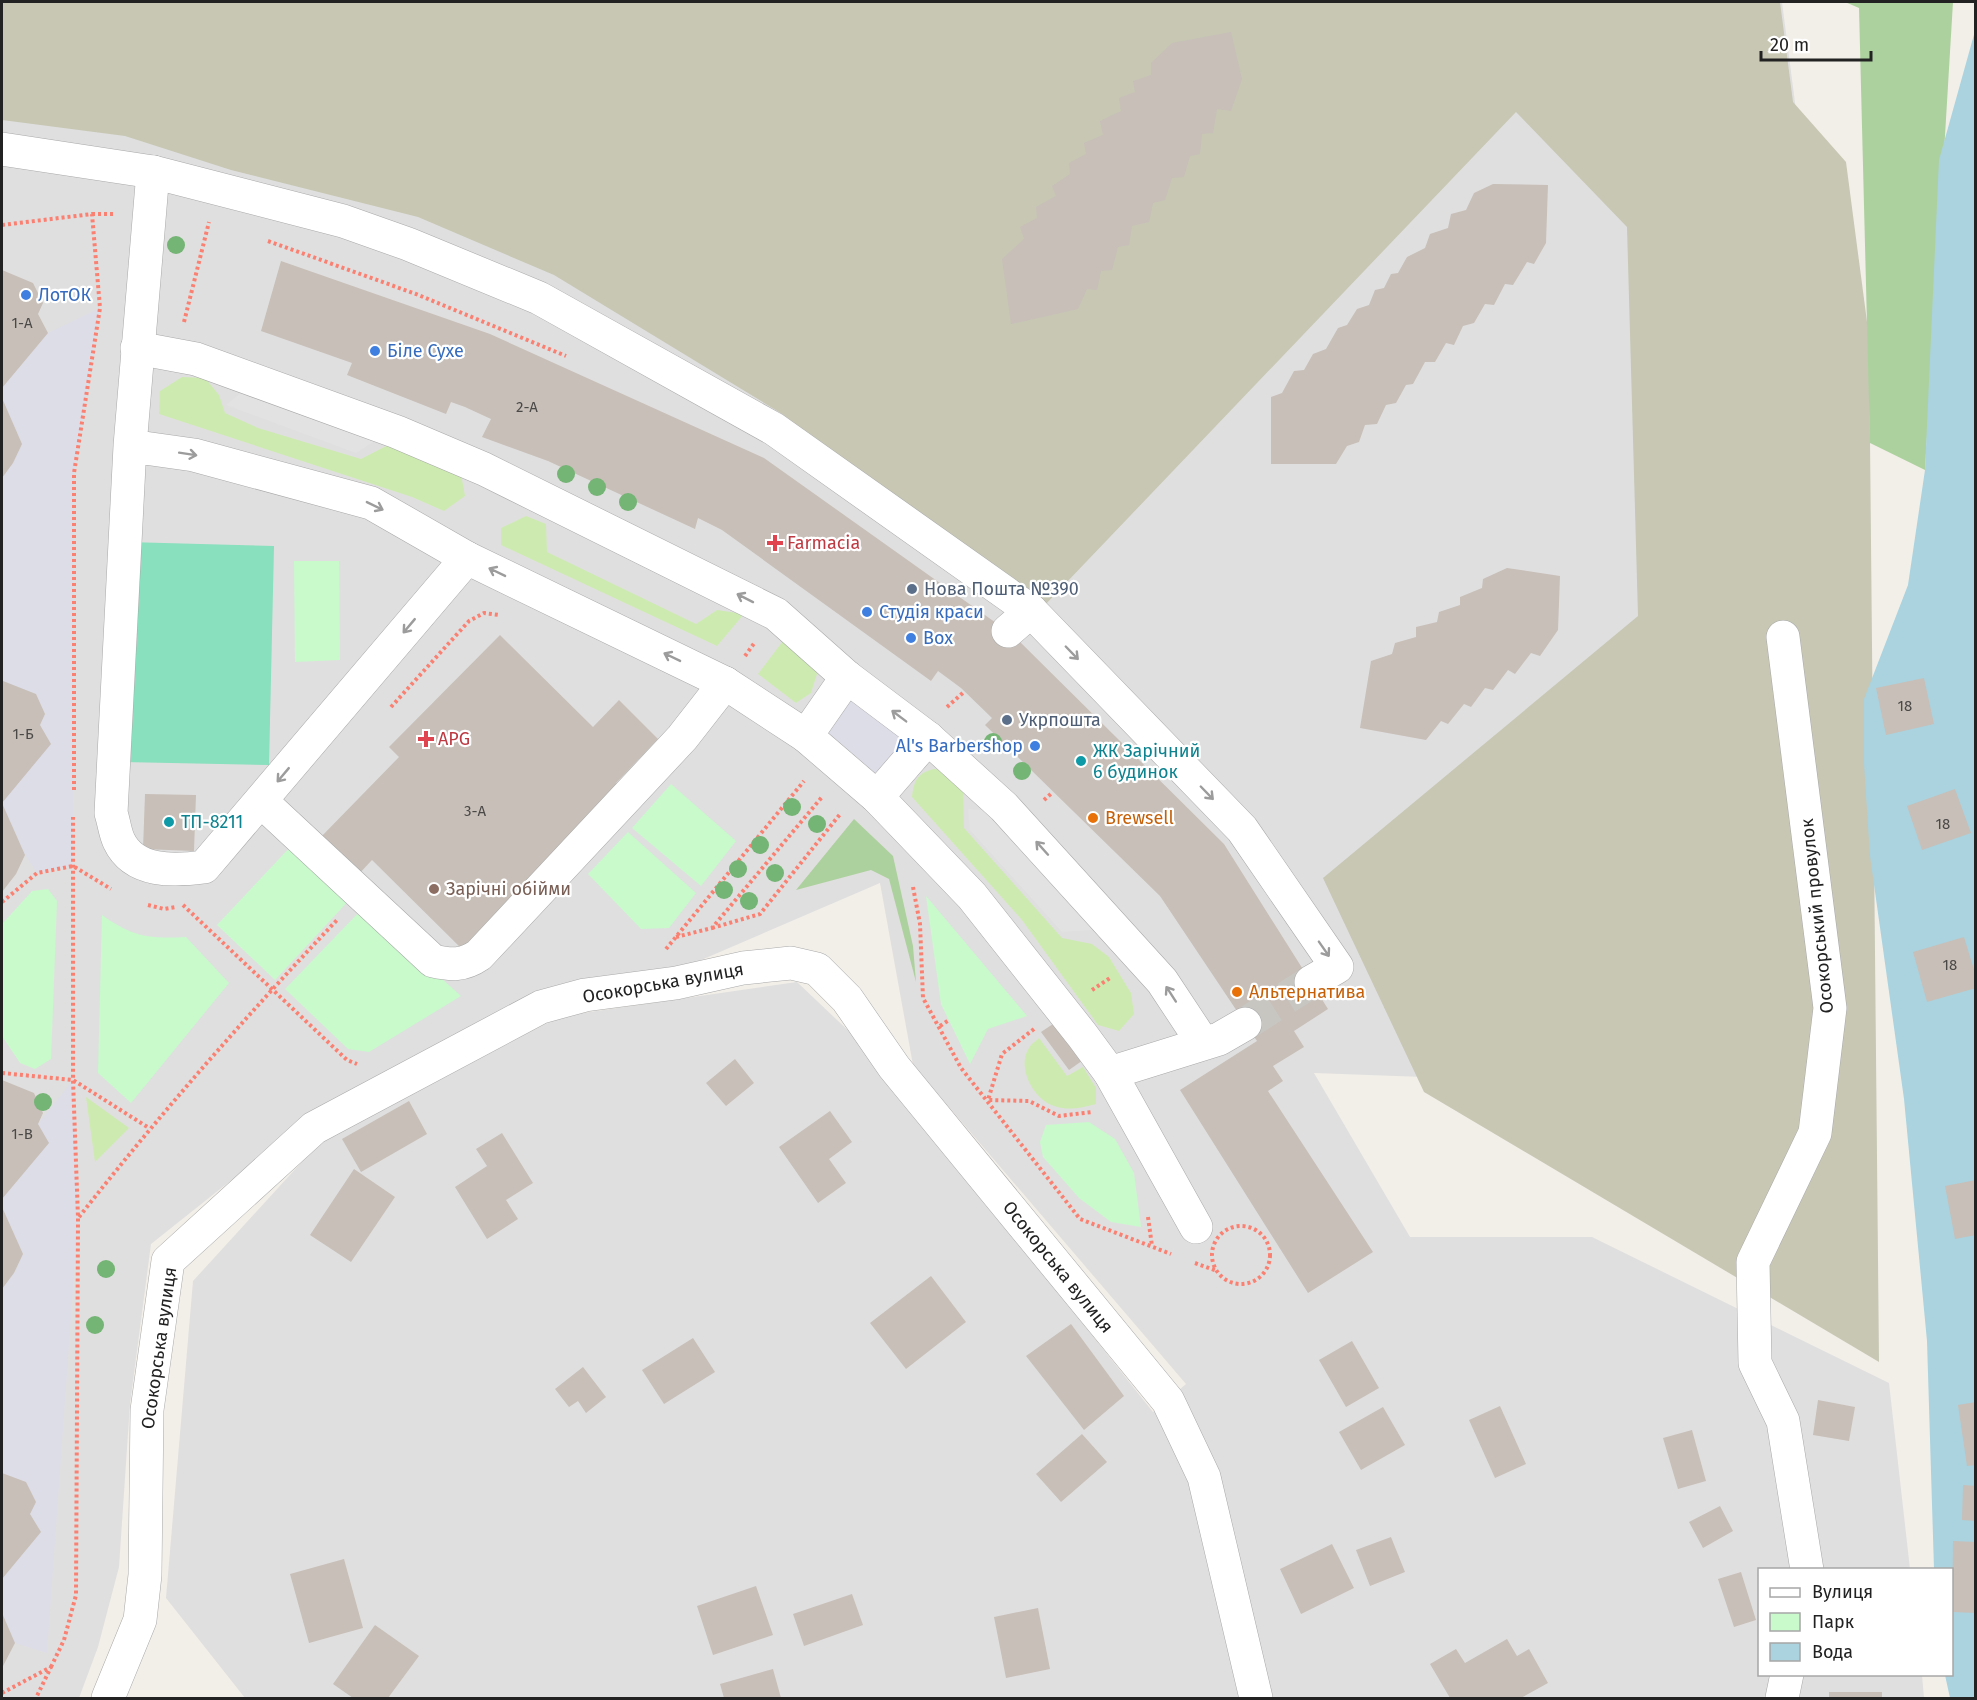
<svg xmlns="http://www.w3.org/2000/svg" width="1977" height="1700" font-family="'Fira Sans',sans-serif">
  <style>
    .residential { fill: #e0dfdf }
    .construction { fill: #c7c7b4 }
    .grass { fill: #cdebb0 }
    .forest { fill: #add19e }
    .park { fill: #c8facc }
    .pitch { fill: #88e0be }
    .parking { fill: #e2e2e2 }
    .plaza { fill: #dddde8 }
    .water { fill: #aad3df }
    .building { fill: #c7bfb8 }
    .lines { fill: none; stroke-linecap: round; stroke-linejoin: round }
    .minor-tunnel { stroke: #c8c6c1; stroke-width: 33; stroke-dasharray: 33 16; stroke-linecap: butt }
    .minor-casing { stroke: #a9a9a9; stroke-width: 34 }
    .path { stroke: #fa8072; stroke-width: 4; stroke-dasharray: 3 3; stroke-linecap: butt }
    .minor { stroke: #fff; stroke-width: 33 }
    .tree { fill: #74b475 }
    .oneway { stroke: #9c9c9c }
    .shop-dot { fill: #3f7fe0; stroke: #fff; stroke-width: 2 }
    .health-dot { fill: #e0444e; stroke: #fff; stroke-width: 2 }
    .service-dot { fill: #5c6f8a; stroke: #fff; stroke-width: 2 }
    .culture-dot { fill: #0f9aa8; stroke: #fff; stroke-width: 2 }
    .food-dot { fill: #e8710a; stroke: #fff; stroke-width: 2 }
    .education-dot { fill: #8d6e63; stroke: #fff; stroke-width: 2 }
    .labels { text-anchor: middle; stroke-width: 4.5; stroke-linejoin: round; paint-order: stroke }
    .number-label { font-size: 15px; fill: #4b4948 }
    .shop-label { font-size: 18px; fill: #366cbe; stroke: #fff; text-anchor: start }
    .health-label { font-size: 18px; fill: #be3a42; stroke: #fff; text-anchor: start }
    .service-label { font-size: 18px; fill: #4e5e75; stroke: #fff; text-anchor: start }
    .culture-label { font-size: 18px; fill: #0d838f; stroke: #fff; text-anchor: start }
    .food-label { font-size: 18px; fill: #c56008; stroke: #fff; text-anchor: start }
    .education-label { font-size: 18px; fill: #785e54; stroke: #fff; text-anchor: start }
    .street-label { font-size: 18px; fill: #222; stroke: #fff }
  </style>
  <rect width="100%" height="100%" fill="#f2efe9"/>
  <path class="residential" d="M 2,2 L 1782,2 L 1820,296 L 1668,1086 L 1314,1073 L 1410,1237 L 1592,1237 L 1889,1383 L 1910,1569 L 1760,1570 L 1760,1674 L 1922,1675 L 1924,1698 L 245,1698 L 166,1598 L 193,1281 L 330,1131 L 562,1016 L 797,982 L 856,1038 L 1153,1412 L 1186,1384 L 913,1065 L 880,883 L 657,979 L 565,983 L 317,1112 L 151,1244 L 130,1404 L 119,1567 L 98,1647 L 79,1698 L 2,1698 Z"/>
  <path class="construction" d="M 2,2 L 1780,2 L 1793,102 L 1846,162 L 1869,337 L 1879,1362 L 1424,1092 L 1323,878 L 1638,616 L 1627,227 L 1516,112 L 1044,606 L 779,412 L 554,275 L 418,217 L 231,170 L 125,136 L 2,120 Z"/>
  <g class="grass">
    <path d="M 182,377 L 205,378 L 219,395 L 225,413 L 258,428 L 361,459 L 390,444 L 461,474 L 465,496 L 444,511 L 412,497 L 159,414 L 160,391 Z"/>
    <path d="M 526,516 L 546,524 L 547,552 L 696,624 L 717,610 L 744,614 L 717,646 L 501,545 L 501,528 Z"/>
    <path d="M 783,641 L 810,658 L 817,674 L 811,693 L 796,703 L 758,674 Z"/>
    <path d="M 934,769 L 950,771 L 963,787 L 964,828 L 1062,938 L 1092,944 L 1109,957 L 1131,993 L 1134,1014 L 1119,1031 L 1098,1025 L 1022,920 L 912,797 C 914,781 917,773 934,769 Z"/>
    <path d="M 1039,1038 L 1067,1076 L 1083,1067 L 1096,1088 L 1096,1104 C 1081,1108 1069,1111 1054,1106 C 1034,1100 1016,1067 1029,1048 C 1031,1044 1036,1041 1039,1038 Z"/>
    <path d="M 86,1097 L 129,1128 L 95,1162 Z"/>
  </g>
  <g class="forest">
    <path d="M 1845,2 L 1953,2 L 1925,470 L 1870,443 L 1859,8 Z"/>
    <path d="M 854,819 L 893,856 L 913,946 L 916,982 L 889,879 L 871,870 L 796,890 Z"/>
  </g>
  <g class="park">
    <path d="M 294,561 L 339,561 L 340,660 L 295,662 Z"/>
    <path d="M 671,784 L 736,841 L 701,886 L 632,828 Z"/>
    <path d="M 628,832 L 696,893 L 669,928 L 641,929 L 588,874 Z"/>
    <path d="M 294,843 L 352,897 L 275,980 L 217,925 Z"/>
    <path d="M 48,889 L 57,901 L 51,1059 L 35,1069 L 20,1063 L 2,1036 L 2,924 L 32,891 Z"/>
    <path d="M 926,896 L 1027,1016 L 988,1029 L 970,1064 L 941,1004 Z"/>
    <path d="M 363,908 L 461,996 L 369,1052 L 348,1049 L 285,989 Z"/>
    <path d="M 102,915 C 133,937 149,939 186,937 L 229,983 L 131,1103 L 98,1073 Z"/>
    <path d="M 1089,1122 L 1115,1139 L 1134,1173 L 1141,1227 L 1111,1222 L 1079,1198 L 1043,1157 L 1040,1142 L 1046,1125 Z"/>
  </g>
  <path class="pitch" d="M 127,542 L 274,546 L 269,765 L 122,762 Z"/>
  <g class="parking">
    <path d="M 247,388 L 384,435 L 356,453 L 226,405 Z"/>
    <path d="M 968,809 L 996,811 L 1095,930 L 1062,932 L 970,830 Z"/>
  </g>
  <g class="plaza">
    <path d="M 100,308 L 74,473 L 73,866 L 37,873 L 25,855 L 2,803 L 50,743 L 40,725 L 45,714 L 36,694 L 2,682 L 2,478 L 13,463 L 22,444 L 2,398 L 2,388 L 48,333 Z"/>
    <path d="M 857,690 L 909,741 L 877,778 L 819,740 Z"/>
    <path d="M 73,1080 L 78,1218 L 47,1653 L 15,1643 L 2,1613 L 2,1579 L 41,1532 L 30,1514 L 35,1502 L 26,1482 L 2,1473 L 2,1289 L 14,1273 L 23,1254 L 2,1207 L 2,1199 L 48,1143 L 38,1124 Z"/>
  </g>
  <path class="water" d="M 1975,31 L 1975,1698 L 1950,1698 L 1945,1675 L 1952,1674 L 1952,1570 L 1934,1569 L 1927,1341 L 1904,1099 L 1870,856 L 1864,764 L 1864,699 L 1908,585 L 1925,470 L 1939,160 Z"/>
  <g class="building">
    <path d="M 1231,32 L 1242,79 L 1231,111 L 1217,109 L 1213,133 L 1202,134 L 1200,154 L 1190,156 L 1184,177 L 1172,178 L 1165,200 L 1153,203 L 1149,222 L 1132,226 L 1129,245 L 1118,247 L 1112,270 L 1101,271 L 1097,290 L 1087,289 L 1078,309 L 1011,324 L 1002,259 L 1024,239 L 1020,227 L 1037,218 L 1036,207 L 1056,196 L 1052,186 L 1070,174 L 1069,163 L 1086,154 L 1084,143 L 1103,135 L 1100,121 L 1121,111 L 1119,98 L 1135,92 L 1133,81 L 1151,75 L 1151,63 L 1172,43 Z"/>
    <path d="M 1493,184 L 1548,185 L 1546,243 L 1534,264 L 1527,262 L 1513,285 L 1505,284 L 1494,305 L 1485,304 L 1474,323 L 1463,326 L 1454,345 L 1446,343 L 1435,362 L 1425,362 L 1413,384 L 1406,385 L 1396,403 L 1386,405 L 1377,424 L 1365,425 L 1359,442 L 1347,446 L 1336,464 L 1271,464 L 1271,397 L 1282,393 L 1294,371 L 1304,370 L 1313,354 L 1326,349 L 1338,328 L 1347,325 L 1357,309 L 1369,305 L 1375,290 L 1384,288 L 1391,274 L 1398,273 L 1407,257 L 1425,248 L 1430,234 L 1448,228 L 1451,214 L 1466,210 L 1474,193 Z"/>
    <path d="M 281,261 L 490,334 L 764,458 L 1013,635 L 1224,844 L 1328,1009 L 1294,1031 L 1304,1047 L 1273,1066 L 1283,1081 L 1268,1091 L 1373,1252 L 1308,1293 L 1180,1090 L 1257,1041 L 1160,896 L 985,725 L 992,718 L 961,688 L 938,671 L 931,681 L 722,530 L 698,518 L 695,529 L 548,461 L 482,437 L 491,419 L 465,407 L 451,402 L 446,414 L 347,375 L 352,363 L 261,331 Z"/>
    <path d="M 2,270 L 33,283 L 43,303 L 38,314 L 48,333 L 2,388 Z"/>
    <path d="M 2,398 L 22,444 L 13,463 L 2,478 Z"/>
    <path d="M 1507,568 L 1560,576 L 1558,630 L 1540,656 L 1531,653 L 1515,674 L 1508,670 L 1493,690 L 1485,688 L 1471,707 L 1464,704 L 1448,724 L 1441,721 L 1426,740 L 1360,728 L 1371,661 L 1392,654 L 1395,643 L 1416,637 L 1416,627 L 1437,622 L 1439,612 L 1460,605 L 1460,597 L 1482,588 L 1483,579 Z"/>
    <path d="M 500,635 L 593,727 L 619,700 L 658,739 L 616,783 L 624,790 L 465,952 L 372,860 L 357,876 L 319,839 L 399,757 L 389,747 Z"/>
    <path d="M 1924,678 L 1934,724 L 1886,735 L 1876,688 Z"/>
    <path d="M 3,681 L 36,694 L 45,714 L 40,725 L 51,744 L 2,803 Z"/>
    <path d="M 1955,789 L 1971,833 L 1922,850 L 1907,806 Z"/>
    <path d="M 145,794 L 196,795 L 194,851 L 143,849 Z"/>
    <path d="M 2,803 L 25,855 L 16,874 L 2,892 Z"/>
    <path d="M 1964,937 L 1976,976 L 1976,988 L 1927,1002 L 1913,952 Z"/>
    <path d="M 1059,1020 L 1086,1058 L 1069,1070 L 1041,1032 Z"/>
    <path d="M 735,1059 L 754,1083 L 726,1106 L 706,1083 Z"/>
    <path d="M 2,1080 L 34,1093 L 43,1113 L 38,1124 L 49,1143 L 2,1199 Z"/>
    <path d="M 409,1101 L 427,1134 L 361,1172 L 342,1139 Z"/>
    <path d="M 830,1111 L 852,1142 L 829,1159 L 846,1183 L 818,1203 L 779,1147 Z"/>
    <path d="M 502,1133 L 533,1183 L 506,1200 L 518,1219 L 487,1239 L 455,1187 L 487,1166 L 476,1149 Z"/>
    <path d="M 354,1169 L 395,1197 L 351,1262 L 310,1235 Z"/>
    <path d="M 1976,1180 L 1976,1235 L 1955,1239 L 1945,1186 Z"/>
    <path d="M 2,1207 L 23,1254 L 14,1273 L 2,1289 Z"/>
    <path d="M 931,1276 L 966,1322 L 906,1369 L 870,1323 Z"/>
    <path d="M 1071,1324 L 1124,1396 L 1084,1430 L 1026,1356 Z"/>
    <path d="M 693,1338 L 715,1372 L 664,1404 L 642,1370 Z"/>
    <path d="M 1352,1341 L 1379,1388 L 1346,1407 L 1319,1360 Z"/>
    <path d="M 583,1367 L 606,1397 L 586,1413 L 578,1401 L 569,1407 L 555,1389 Z"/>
    <path d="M 1818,1400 L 1855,1407 L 1849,1441 L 1813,1435 Z"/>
    <path d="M 1976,1402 L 1976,1465 L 1967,1466 L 1958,1405 Z"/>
    <path d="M 1500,1406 L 1526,1464 L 1495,1478 L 1469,1420 Z"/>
    <path d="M 1383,1407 L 1405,1445 L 1361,1470 L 1339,1432 Z"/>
    <path d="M 1692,1430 L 1706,1481 L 1678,1489 L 1663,1438 Z"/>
    <path d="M 1082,1434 L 1107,1462 L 1061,1502 L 1036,1474 Z"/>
    <path d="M 2,1473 L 26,1482 L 36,1502 L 30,1514 L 41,1532 L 2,1579 Z"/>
    <path d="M 1963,1485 L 1976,1486 L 1976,1521 L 1962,1520 Z"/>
    <path d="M 1720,1506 L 1733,1531 L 1703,1548 L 1689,1522 Z"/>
    <path d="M 1391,1537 L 1405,1572 L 1370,1586 L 1356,1550 Z"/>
    <path d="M 1953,1541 L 1976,1542 L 1976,1613 L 1952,1612 Z"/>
    <path d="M 1332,1544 L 1354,1588 L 1301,1614 L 1280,1569 Z"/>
    <path d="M 344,1559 L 363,1628 L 309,1643 L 290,1574 Z"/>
    <path d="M 1741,1572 L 1756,1620 L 1734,1627 L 1718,1579 Z"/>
    <path d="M 756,1586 L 773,1635 L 713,1655 L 697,1606 Z"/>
    <path d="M 852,1594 L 863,1625 L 804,1646 L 793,1614 Z"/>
    <path d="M 1038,1608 L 1050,1669 L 1006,1678 L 994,1617 Z"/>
    <path d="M 2,1613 L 15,1643 L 2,1668 Z"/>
    <path d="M 375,1625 L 419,1656 L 388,1698 L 353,1698 L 333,1684 Z"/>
    <path d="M 1507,1639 L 1517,1656 L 1529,1649 L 1548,1683 L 1521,1698 L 1450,1698 L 1430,1664 L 1456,1649 L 1465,1663 Z"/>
    <path d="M 773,1669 L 781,1698 L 724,1698 L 720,1684 Z"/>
    <rect x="1829" y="1692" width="53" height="6"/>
  </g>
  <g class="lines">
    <path class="minor-tunnel" d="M 1245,1024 L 1311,982"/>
    <defs>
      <g id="minor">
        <path d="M 2,149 L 153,172 L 343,221 L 408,244 L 539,298 L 774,429 L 1031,611 L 1008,631"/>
        <path d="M 137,348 L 196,359 L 397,432 L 484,469 L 776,614 L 847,677 L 928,738 L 1004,807 L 1162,981 L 1203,1043"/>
        <path d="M 130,446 L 194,455 L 371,503 L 467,558 L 204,867 C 174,871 134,873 119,841 C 115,833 114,822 111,813 L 130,446 L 153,172"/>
        <path d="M 467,558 L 725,683 L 806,736 L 877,797 L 972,896 L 1082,1035 L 1110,1073 L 1196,1227"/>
        <path d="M 1031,611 L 1242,829 L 1337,967 L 1311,982"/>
        <path d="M 1783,637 L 1830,1008 L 1815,1133 L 1753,1262 L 1755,1363 L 1783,1421 L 1807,1570"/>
        <path d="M 806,736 L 847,677"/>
        <path d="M 877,797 L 928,738"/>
        <path d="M 261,801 L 433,961 C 451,965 463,966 479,955 L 682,738 L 725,683"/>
        <path d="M 1110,1073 L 1219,1039 L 1245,1024"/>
        <path d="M 108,1698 L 140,1620 L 145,1575 L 147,1410 L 168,1261 L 314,1128 L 541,1007 L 585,995 L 676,983 L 743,968 L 791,963 L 817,969 L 847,999 L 894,1067 L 1168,1401 L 1204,1477 L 1256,1698"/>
        <path d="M 1782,1698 L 1787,1674"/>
      </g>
    </defs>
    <use href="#minor" class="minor-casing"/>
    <g class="path">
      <path d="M 92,214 L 115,214"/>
      <path d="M 2,225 L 92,214 L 100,308 L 74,473 L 74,792"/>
      <path d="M 268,241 L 416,294 L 566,356"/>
      <path d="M 184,322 L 209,222"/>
      <path d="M 745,656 L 755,642"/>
      <path d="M 391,707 L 469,621 L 484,613 L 499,615"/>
      <path d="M 947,707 L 964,692"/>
      <path d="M 1044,800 L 1053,792"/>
      <path d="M 913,887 L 920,924 L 923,998 L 961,1068 L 1080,1219 L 1171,1254"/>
      <path d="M 2,902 L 37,873 L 73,866 L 111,889"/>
      <path d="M 148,905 L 164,909 L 176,907"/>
      <path d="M 183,905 L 347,1060 L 357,1064"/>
      <path d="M 712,928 L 760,914 L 841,813"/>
      <path d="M 676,937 L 712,928 L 822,797"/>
      <path d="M 666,949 L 804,781"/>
      <path d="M 1092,990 L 1110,978"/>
      <path d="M 940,1026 L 949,1020"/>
      <path d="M 1034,1029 L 1002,1054 L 988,1100 L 1029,1101 L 1059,1116 L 1092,1112"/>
      <path d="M 2,1073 L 73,1080 L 149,1128"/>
      <path d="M 79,1217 C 160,1114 247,1015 337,920"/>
      <path d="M 1148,1217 L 1152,1246"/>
      <circle cx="1241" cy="1255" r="29"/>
      <path d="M 1195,1263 L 1217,1271"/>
      <path d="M 51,1667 L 64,1640 L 76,1595 L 78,1218 L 73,1080 L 73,817"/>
      <path d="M 2,1693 L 51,1667 L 36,1698"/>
    </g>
    <use href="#minor" class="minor"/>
  </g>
  <g class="tree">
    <circle cx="176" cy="245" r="9"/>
    <circle cx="566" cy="474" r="9"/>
    <circle cx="597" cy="487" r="9"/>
    <circle cx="628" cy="502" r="9"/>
    <circle cx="993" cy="742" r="9"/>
    <circle cx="1022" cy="771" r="9"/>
    <circle cx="792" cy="807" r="9"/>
    <circle cx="817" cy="824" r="9"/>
    <circle cx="760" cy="845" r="9"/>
    <circle cx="738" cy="869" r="9"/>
    <circle cx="775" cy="873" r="9"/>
    <circle cx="724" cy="890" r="9"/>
    <circle cx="749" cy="901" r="9"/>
    <circle cx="43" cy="1102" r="9"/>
    <circle cx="106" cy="1269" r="9"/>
    <circle cx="95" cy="1325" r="9"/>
  </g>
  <defs><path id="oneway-shaft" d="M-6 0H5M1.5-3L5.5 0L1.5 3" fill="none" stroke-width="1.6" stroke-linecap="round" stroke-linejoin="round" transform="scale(1.5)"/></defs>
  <g class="oneway">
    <use href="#oneway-shaft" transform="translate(188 454) rotate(9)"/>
    <use href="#oneway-shaft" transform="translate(375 506) rotate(26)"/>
    <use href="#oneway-shaft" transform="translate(497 572) rotate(-154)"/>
    <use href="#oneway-shaft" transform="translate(745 598) rotate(-153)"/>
    <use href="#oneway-shaft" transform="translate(409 626) rotate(130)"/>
    <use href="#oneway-shaft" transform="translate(1072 653) rotate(46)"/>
    <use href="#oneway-shaft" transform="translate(672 657) rotate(-154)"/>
    <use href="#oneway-shaft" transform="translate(899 716) rotate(-143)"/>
    <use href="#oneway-shaft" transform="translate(283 775) rotate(130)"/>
    <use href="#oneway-shaft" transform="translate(1207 793) rotate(46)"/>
    <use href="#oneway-shaft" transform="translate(1042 848) rotate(-132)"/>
    <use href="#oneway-shaft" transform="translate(1324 949) rotate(55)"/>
    <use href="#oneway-shaft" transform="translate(1171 994) rotate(-123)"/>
  </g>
  <g class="shop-dot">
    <circle cx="26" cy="295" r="6"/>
    <circle cx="375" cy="351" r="6"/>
    <circle cx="867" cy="612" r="6"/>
    <circle cx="911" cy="638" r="6"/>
    <circle cx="1035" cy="746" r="6"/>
  </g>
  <g class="health-dot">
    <path d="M772 534h6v6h6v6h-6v6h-6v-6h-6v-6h6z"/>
    <path d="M423 730h6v6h6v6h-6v6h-6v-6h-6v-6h6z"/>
  </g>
  <g class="service-dot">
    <circle cx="912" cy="589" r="6"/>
    <circle cx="1007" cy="720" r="6"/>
  </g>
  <g class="culture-dot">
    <circle cx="1081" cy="761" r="6"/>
    <circle cx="169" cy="822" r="6"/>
  </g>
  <g class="food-dot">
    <circle cx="1093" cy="818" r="6"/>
    <circle cx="1237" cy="992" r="6"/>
  </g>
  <circle class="education-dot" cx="434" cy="889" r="6"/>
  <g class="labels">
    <g class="number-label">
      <text x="22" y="328">1-А</text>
      <text x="527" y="412">2-А</text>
      <text x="1905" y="711">18</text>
      <text x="23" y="739">1-Б</text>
      <text x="475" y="816">3-А</text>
      <text x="1943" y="829">18</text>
      <text x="1950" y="970">18</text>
      <text x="22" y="1139">1-В</text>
    </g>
    <g class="shop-label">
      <text x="38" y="301">ЛотОК</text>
      <text x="387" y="357">Біле Сухе</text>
      <text x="879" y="618">Студія краси</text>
      <text x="923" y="644">Box</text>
      <text x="1023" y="752" text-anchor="end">Al's Barbershop</text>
    </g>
    <g class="health-label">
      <text x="787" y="549">Farmacia</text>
      <text x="438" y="745">APG</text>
    </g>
    <g class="service-label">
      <text x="924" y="595">Нова Пошта №390</text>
      <text x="1019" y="726">Укрпошта</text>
    </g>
    <g class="culture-label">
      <text x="1093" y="757">ЖК Зарічний<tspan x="1093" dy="21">6 будинок</tspan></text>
      <text x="181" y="828">ТП-8211</text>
    </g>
    <g class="food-label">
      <text x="1105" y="824">Brewsell</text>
      <text x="1249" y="998">Альтернатива</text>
    </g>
    <g class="education-label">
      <text x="446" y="895">Зарічні обійми</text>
    </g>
    <g class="street-label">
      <text transform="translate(1817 916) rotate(-96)" y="6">Осокорський провулок</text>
      <text transform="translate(663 983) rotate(-10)" y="6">Осокорська вулиця</text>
      <text transform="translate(1058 1267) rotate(51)" y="6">Осокорська вулиця</text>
      <text transform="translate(159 1348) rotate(-82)" y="6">Осокорська вулиця</text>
    </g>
  </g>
  <rect width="1977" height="1700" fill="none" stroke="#222222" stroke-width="6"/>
  <rect x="1758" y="1568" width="195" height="108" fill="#ffffff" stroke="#a7a7a7" stroke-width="1.5"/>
  <rect x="1770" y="1588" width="30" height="9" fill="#ffffff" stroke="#a7a7a7" stroke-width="1.5"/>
  <text x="1812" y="1598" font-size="18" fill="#222222">Вулиця</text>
  <rect x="1770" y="1613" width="30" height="18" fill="#c8facc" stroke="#a7a7a7" stroke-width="1.5"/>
  <text x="1812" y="1628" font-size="18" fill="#222222">Парк</text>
  <rect x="1770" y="1643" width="30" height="18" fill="#aad3df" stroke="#a7a7a7" stroke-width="1.5"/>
  <text x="1812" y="1658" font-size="18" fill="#222222">Вода</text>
  <path d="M1761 51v9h110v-9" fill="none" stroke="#222222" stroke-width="3"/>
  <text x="1770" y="51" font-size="18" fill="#222222" stroke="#ffffff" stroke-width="4.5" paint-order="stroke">20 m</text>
</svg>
